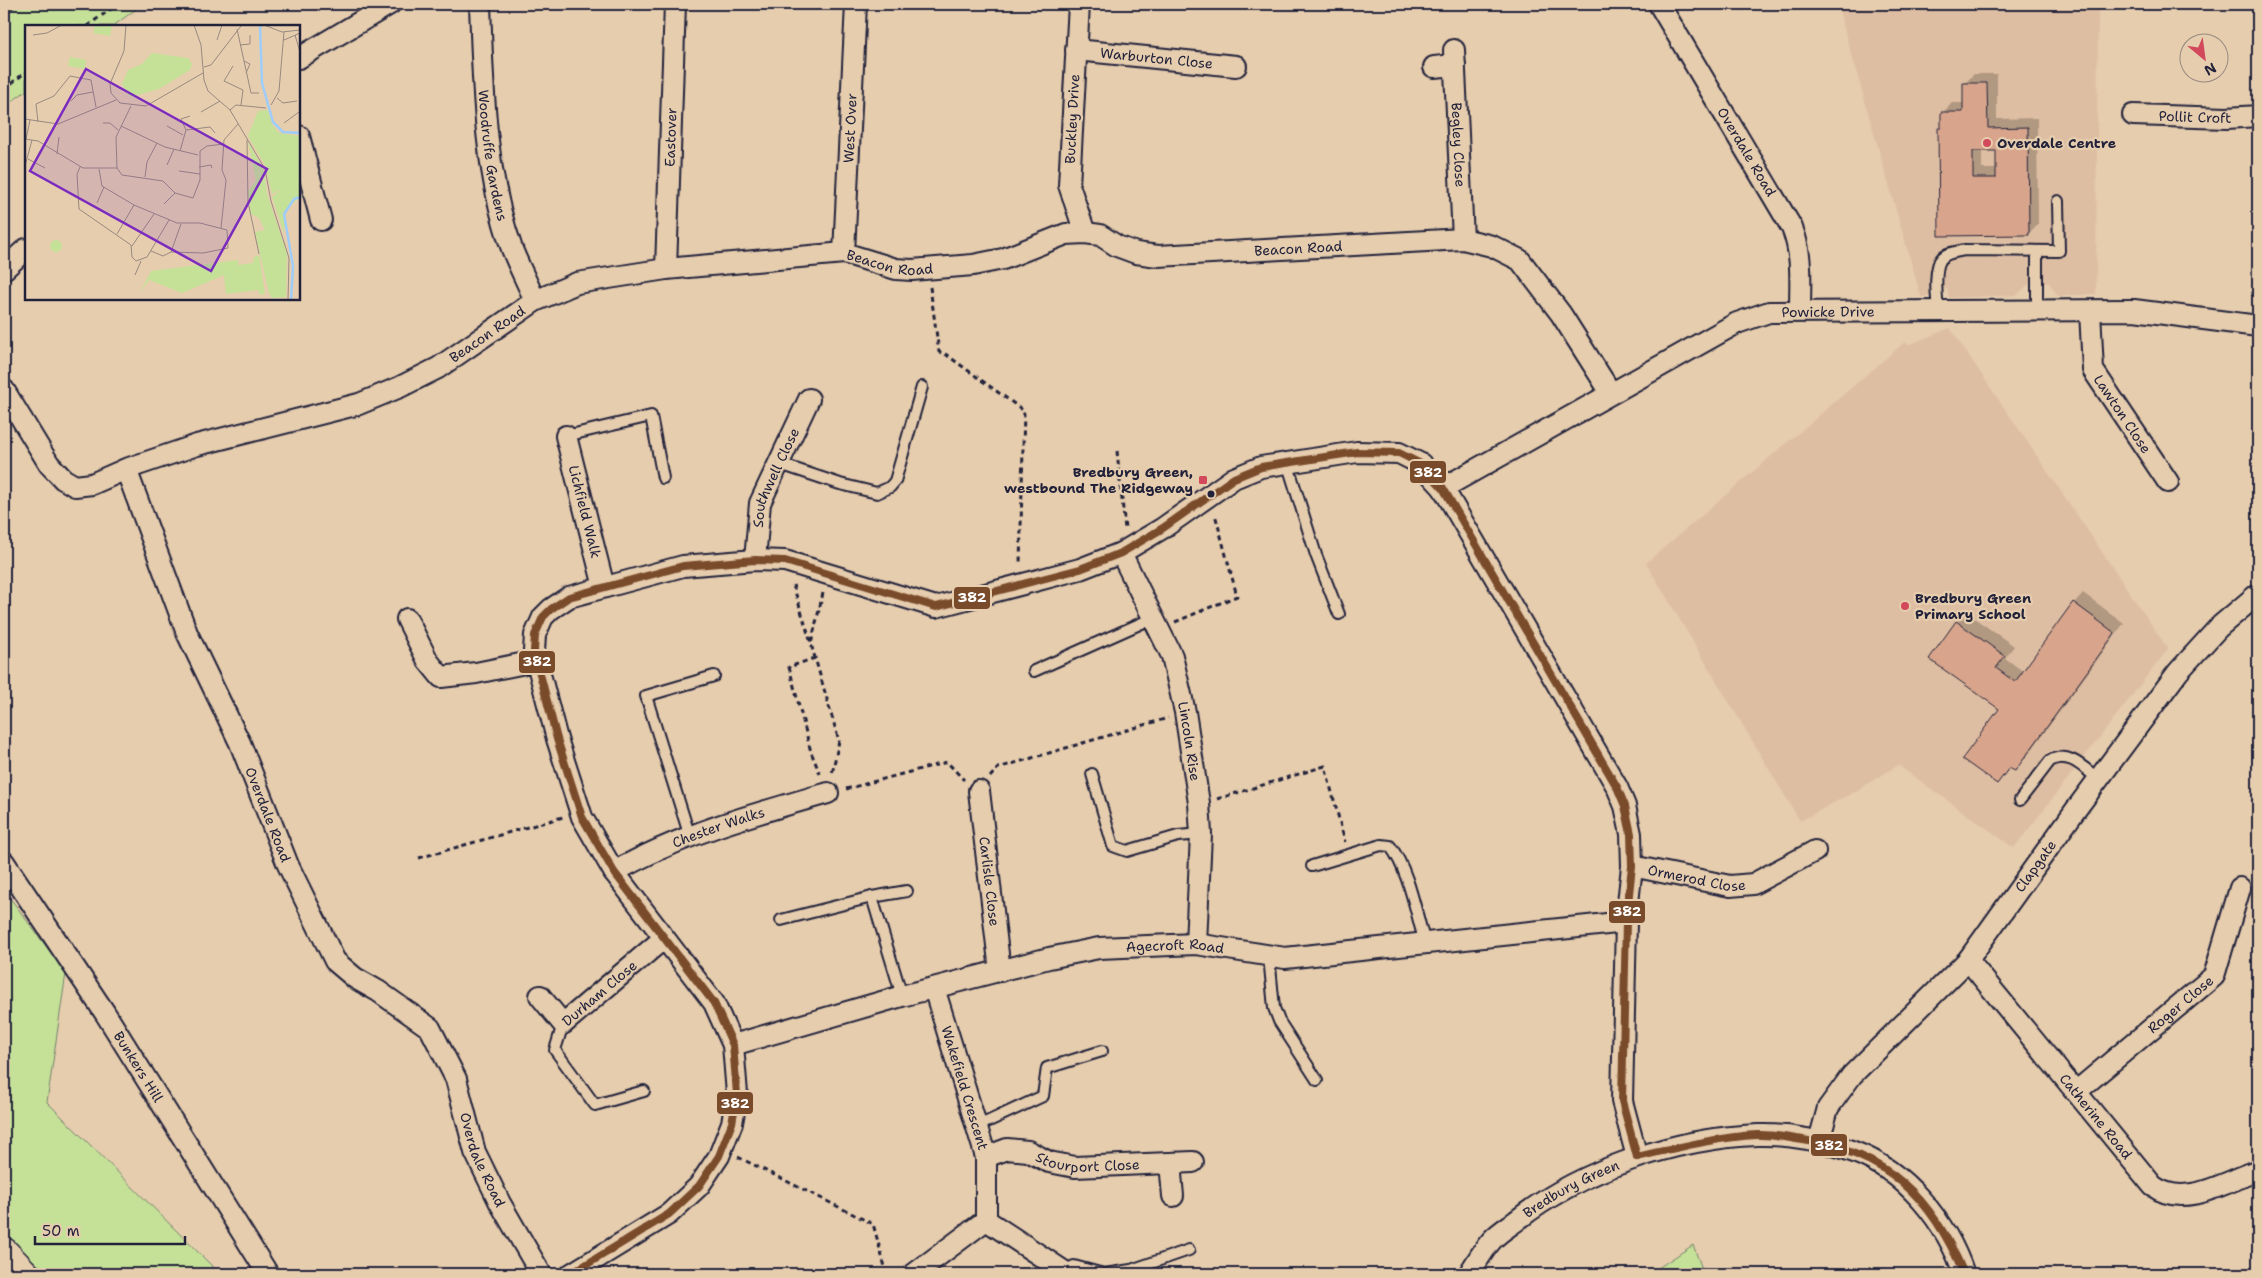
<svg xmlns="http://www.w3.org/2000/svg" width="2262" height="1278" font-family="'Shantell Sans',sans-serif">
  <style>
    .built { fill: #debea2 }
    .green { fill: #c5e198; stroke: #74826a }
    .shadow { fill: #0003; fill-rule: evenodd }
    .building { fill: #d8a58c; stroke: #22223b; fill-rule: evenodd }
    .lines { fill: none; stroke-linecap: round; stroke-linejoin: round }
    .service-casing { stroke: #22223b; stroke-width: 14 }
    .minor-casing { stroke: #22223b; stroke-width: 24 }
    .primary-casing { stroke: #22223b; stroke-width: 31 }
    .path { stroke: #22223b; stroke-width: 3; stroke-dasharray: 5 4; stroke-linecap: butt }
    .service { stroke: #e6cdae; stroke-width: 10 }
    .minor { stroke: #e6cdae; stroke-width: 20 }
    .primary { stroke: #e6cdae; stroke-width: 28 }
    .bus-1-casing { stroke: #e6cdae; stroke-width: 11 }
    .bus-1 { stroke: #7a4b2a; stroke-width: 8 }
    .poi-dot { fill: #d1495b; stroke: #e6cdae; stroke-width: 2 }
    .bus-dot { fill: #22223b; stroke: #e6cdae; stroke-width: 2 }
    .labels { text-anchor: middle; stroke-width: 4.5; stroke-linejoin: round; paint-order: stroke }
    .street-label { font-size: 14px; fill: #22223b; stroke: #e6cdae }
    .poi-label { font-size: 14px; font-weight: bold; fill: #22223b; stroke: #e6cdae; text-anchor: start }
    .inset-river { fill: none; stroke: #9fcdfa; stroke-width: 2.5 }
    .inset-road { fill: none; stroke: #988980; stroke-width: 1 }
    .view { fill: #7b2cbf; fill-opacity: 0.15; stroke: #7b2cbf; stroke-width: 2.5 }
    .inset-edge { fill: none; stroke: #22223b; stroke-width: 2.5 }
    .line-badge { stroke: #e6cdae; stroke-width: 2 }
    .badge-label { font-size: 14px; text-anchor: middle; font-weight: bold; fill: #fff }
  </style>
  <rect width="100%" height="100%" fill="#e6cdae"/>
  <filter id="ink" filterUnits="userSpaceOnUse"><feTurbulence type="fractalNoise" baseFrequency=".02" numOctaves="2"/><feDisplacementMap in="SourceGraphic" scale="10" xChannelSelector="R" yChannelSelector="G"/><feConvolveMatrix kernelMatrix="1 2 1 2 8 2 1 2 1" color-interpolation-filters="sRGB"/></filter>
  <g filter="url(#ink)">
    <g class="built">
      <path d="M 1837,4 L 2098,4 L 2096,294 L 2058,296 L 2049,283 L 2030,283 L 2017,295 L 1949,298 L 1947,289 L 1931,289 L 1928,296 L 1921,297 Z"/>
      <path d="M 1950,328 L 2168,649 L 2014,848 L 1898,765 L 1856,791 L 1800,821 L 1646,563 L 1905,342 L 1908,345 Z"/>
    </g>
    <g class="green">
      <path d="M 4,4 L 143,4 L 113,26 L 26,26 L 26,91 L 4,107 Z"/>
      <path d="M 4,890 L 66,973 L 47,1102 L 220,1274 L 51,1274 L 22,1254 L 4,1229 Z"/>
      <path d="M 1693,1245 L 1704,1274 L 1649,1274 Z"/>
    </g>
    <g class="shadow">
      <path d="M 1974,74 L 1997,74 L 1997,119 L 2037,118 L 2038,224 L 2029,233 L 1941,234 L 1940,128 L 1942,126 L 1942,113 L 1952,103 L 1964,103 L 1964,84 ZM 1982,150 L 1997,150 L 1997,169 L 1982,169 Z"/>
      <path d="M 2083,593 L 2124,623 L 2025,759 L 2015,769 L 2011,767 L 1997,783 L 2001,708 L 1957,622 L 1967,613 L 2014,646 L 2005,658 L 2024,672 L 2074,603 Z"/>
    </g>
    <g class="building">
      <path d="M 1963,83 L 1987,83 L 1988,128 L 2028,127 L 2029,235 L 1939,236 L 1938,128 L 1941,128 L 1941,112 L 1963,112 ZM 1973,151 L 1996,151 L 1996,178 L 1973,178 Z"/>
      <path d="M 2073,602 L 2115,633 L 2015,771 L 2009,768 L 1997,784 L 1962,759 L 1999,709 L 1929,659 L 1956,621 L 2005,656 L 1996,668 L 2015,682 Z"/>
    </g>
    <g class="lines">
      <defs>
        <g id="service">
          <path d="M 2037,311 L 2037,251"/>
          <path d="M 1938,312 C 1937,299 1933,267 1942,258 C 1947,252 1957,252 1964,250 L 2059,251 L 2058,201"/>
          <path d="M 566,436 L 651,416 L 663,478"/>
          <path d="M 1287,462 L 1316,555 L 1339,614"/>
          <path d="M 777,463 L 840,484 L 877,493 L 890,487 L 895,481 L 922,387"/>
          <path d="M 1034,671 L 1153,618"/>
          <path d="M 1092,774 L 1113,846 L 1127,851 L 1178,836 L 1201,834"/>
          <path d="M 2020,800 L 2050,761 C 2068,750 2084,768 2098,779"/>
          <path d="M 690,837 L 646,696 L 714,676"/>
          <path d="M 1312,866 L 1381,845 L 1390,846 C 1409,870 1416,914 1425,943"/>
          <path d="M 872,897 L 907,891"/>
          <path d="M 781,920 L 872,897 L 902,996"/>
          <path d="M 1269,956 L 1274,1008 L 1279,1021 L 1317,1080"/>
          <path d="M 563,1024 L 555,1050 L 595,1105 L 644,1091"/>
          <path d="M 976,1127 L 1043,1096 L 1047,1068 L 1102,1051"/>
          <path d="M 1064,1271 L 1074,1266 L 1104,1274 L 1131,1270 L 1189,1250"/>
        </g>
        <g id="minor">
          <path id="s1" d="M 480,4 C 483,86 484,171 512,249 C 519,267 528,284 535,301"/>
          <path d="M 1079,4 L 1069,185 L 1085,233"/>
          <path id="s2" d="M 1659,4 L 1792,228 C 1803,255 1800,282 1800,311"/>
          <path id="s3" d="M 1076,50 L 1236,66"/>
          <path id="s4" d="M 1454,50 L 1463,239"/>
          <path d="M 299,58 L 390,4"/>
          <path d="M 1434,67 L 1455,65"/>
          <path id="s5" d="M 2133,115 L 2227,118 L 2258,116"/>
          <path d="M 299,136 L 321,220"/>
          <path id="s6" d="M 844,253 L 856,4"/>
          <path d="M 4,269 L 26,249"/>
          <path id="s7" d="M 666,269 L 675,4"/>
          <path id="s8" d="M 2090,311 L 2093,370 L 2168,482"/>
          <path id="s9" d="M 4,390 L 49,464 L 63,479 L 75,486 L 92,484 L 126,469 L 197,445 L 359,404 L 400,387 L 438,368 L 535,301 L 577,283 L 666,269 L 844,253 L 896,269 L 912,270 L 973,265 L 1003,259 L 1066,234 L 1085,233 L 1100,235 L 1117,246 L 1136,253 L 1158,256 L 1463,239 L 1492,246 L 1520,260 L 1561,314 L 1611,393"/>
          <path id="s10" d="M 566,436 L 604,587"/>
          <path id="s11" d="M 126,469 L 187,633 L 240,743 L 288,865 L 335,961 L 355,978 L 378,991 L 430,1028 L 456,1079 L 475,1152 L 500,1203 L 541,1274"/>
          <path id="s12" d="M 1443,488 L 1737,323 L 1769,312 L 2134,310 L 2258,326"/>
          <path id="s13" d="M 1121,553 L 1172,656 L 1185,712 L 1199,803 L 1201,834 L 1196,944"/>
          <path id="s14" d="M 755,560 L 760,503 L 809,399"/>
          <path d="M 407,619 L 428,661 L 441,677 L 476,673 L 535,661"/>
          <path id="s15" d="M 979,791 L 1000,971"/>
          <path id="s16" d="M 4,862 L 105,1013 L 268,1274"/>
          <path id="s17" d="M 1632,866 L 1730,886 L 1753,884 L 1815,851"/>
          <path id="s18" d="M 614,872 C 681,834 754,814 828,793"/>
          <path id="s19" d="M 1968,960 L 2153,1186 C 2184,1209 2226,1182 2258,1170"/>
          <path id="s20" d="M 540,996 L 563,1024 L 663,939"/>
          <path id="s21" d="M 733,1045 L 902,996 L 1049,958 L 1099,948 L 1196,944 L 1285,958 L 1626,922"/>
          <path id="s22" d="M 2077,1091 L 2214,976 L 2240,888"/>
          <path id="s23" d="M 1819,1141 L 1828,1108 L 1852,1075 L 1968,960 L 2077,808 L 2178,672 L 2219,627 L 2258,594"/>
          <path id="s24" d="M 986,1157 L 1007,1149 L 1028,1151 L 1049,1162 L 1075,1167 L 1193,1162"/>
          <path d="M 1170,1163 L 1173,1196"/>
          <path d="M 986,1220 L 1068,1274"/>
          <path d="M 571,1274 L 669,1214 L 699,1186 L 719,1156 L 732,1123 L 737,1094 L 733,1045 L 714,1003 L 614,872 L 582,817 L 557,739 L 534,651 L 535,635 L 543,617 L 551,609 L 569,597 L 683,566 L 755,560 L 785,561 L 936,607 L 1080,569 L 1121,553 L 1163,528 L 1234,478 L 1261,467 L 1357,452 L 1399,453 L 1421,464 L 1443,488 L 1617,787 L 1625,806 L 1631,834 L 1632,866 L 1626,922 L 1622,1101 L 1637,1157"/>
          <path d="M 914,1274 L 986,1220 L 986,1157 L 934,988"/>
          <path id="s25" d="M 1469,1274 C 1476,1263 1483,1250 1492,1240 C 1498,1233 1508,1227 1516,1221 C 1580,1170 1675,1138 1758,1135 C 1789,1134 1825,1141 1854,1152 C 1906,1171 1947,1223 1964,1274"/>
        </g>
        <path id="primary" d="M 4,1252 L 25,1274"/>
      </defs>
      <use href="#service" class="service-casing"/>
      <use href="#minor" class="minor-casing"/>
      <use href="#primary" class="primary-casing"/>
      <g class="path">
        <path d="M 4,14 L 16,4"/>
        <path d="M 87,26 L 118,4"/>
        <path d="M 4,89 L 26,72"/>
        <path d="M 930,287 L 939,352 L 944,353 L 1024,411 L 1020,564"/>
        <path d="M 1117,451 L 1125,529"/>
        <path d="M 793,585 L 811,643"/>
        <path d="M 823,593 L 811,644 L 839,741 L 832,774"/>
        <path d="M 1175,622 L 1237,596 L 1215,514"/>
        <path d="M 815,658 L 789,667 L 811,752 L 820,774"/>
        <path d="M 990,777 L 998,768 L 1168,718"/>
        <path d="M 846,789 L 947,762 L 964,780"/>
        <path d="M 1217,799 L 1325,766 L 1345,842"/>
        <path d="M 419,858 L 563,817"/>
        <path d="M 738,1157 L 873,1224 L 887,1274"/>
      </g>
      <use href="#service" class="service"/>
      <use href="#minor" class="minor"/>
      <use href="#primary" class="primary"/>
      <defs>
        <g id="bus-1">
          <path d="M 1637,1157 C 1676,1148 1717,1137 1757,1135 C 1772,1134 1788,1138 1803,1140 C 1887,1153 1932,1197 1964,1274"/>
          <path d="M 571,1274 L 669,1214 L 699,1186 L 719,1156 L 732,1123 L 737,1094 L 733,1045 L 714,1003 L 614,872 L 582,817 L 557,739 L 534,651 L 535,635 L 543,617 L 551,609 L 569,597 L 683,566 L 755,560 L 785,561 L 936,607 L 1080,569 L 1121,553 L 1163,528 L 1234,478 L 1261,467 L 1357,452 L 1399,453 L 1421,464 L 1443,488 L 1617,787 L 1625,806 L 1631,834 L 1632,866 L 1626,922 L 1622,1101 L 1637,1157"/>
        </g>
      </defs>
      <use href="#bus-1" class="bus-1-casing"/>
      <use href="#bus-1" class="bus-1"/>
    </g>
  </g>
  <g class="poi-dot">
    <circle cx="1987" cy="143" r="5"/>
    <rect x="1198" y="475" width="10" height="10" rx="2.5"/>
    <circle cx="1905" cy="606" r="5"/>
  </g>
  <circle class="bus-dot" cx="1211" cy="494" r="4.5"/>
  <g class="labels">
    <g class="street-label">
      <text dy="5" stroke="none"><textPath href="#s3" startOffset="81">Warburton Close</textPath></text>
      <text dy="5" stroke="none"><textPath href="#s5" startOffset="62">Pollit Croft</textPath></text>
      <text transform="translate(1072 119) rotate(-87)" y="5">Buckley Drive</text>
      <text dy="5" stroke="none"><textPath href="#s6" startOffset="125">West Over</textPath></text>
      <text dy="5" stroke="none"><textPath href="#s7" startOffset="132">Eastover</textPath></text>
      <text dy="5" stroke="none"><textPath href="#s4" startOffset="95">Begley Close</textPath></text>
      <text dy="5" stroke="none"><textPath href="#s2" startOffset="172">Overdale Road</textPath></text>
      <text dy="5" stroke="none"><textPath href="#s1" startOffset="152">Woodruffe Gardens</textPath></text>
      <text dy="5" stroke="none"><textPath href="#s9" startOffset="1404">Beacon Road</textPath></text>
      <text dy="5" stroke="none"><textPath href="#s9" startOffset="984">Beacon Road</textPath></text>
      <text dy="5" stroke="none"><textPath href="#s12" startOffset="430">Powicke Drive</textPath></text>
      <text dy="5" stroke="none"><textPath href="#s9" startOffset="564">Beacon Road</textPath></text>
      <text dy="5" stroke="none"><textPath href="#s8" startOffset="112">Lawton Close</textPath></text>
      <text dy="5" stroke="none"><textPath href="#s14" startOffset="86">Southwell Close</textPath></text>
      <text dy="5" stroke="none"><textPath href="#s10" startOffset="78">Lichfield Walk</textPath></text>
      <text dy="5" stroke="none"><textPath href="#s13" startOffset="202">Lincoln Rise</textPath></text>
      <text dy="5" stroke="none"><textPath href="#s11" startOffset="374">Overdale Road</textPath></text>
      <text dy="5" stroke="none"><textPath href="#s18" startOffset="114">Chester Walks</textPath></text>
      <text dy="5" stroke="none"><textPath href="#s23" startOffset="354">Clapgate</textPath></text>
      <text dy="5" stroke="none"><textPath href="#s17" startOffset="66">Ormerod Close</textPath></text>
      <text dy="5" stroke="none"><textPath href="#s15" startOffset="91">Carlisle Close</textPath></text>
      <text dy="5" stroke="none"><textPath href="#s21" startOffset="455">Agecroft Road</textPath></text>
      <text dy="5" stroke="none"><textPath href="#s20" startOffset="84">Durham Close</textPath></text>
      <text dy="5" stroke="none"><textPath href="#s22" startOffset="135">Roger Close</textPath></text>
      <text dy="5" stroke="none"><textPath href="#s16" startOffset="245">Bunkers Hill</textPath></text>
      <text transform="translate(965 1088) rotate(73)" y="5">Wakefield Crescent</text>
      <text dy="5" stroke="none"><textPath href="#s19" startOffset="202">Catherine Road</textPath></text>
      <text dy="5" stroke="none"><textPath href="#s24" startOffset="106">Stourport Close</textPath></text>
      <text dy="5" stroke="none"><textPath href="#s11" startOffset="794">Overdale Road</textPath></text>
      <text dy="5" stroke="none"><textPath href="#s25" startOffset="136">Bredbury Green</textPath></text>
    </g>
    <g class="poi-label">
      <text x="1997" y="148">Overdale Centre</text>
      <text x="1193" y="477" text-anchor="end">Bredbury Green,<tspan x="1193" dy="16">westbound The Ridgeway</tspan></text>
      <text x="1915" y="603">Bredbury Green<tspan x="1915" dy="16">Primary School</tspan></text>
    </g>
  </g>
  <g transform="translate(25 25)">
    <rect width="275" height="275" fill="#e6cdae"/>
    <path d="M 70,0 L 87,0 L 85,11 L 68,8 ZM 127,28 L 163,33 L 167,39 L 165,45 L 134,64 L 105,72 L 97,59 L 103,45 L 117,39 ZM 45,32 L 61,35 L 60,44 L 43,41 ZM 243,85 L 247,99 L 254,108 L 275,111 L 275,172 L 261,185 L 259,208 L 247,172 L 256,164 L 247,169 L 240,140 L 223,111 L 233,86 ZM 223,117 L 239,145 L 242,169 L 262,229 L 261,272 L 247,273 L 244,268 L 230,207 L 240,205 L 234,193 L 226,189 L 223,166 L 231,156 ZM25 221a6 6 0 1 1 12 0a6 6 0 1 1-12 0ZM 234,230 L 240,269 L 235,270 L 233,265 L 201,269 L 199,250 L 157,268 L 124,255 L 115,268 L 126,246 L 213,235 L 213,240 L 228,238 L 229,232 Z" fill="#c5e198"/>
    <path class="inset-river" d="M 235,0 L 237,58 L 248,97 L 258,107 L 275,108M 266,275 L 268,241 L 259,189 L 269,174 L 275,172"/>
    <path class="inset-road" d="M 101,0 L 99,26 L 85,59 L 86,68 L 95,78 L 121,81 L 178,48M 169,0 L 176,20 L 179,55 L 183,66 L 205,85 L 240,144 L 246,176 L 264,233 L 263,275M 239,0 L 257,7 L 275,5M 212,4 L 226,68 L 234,68M 8,10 L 22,8 L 37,0M 270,10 L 275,27M 192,15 L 197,0M 259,15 L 275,8M 215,20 L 225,19 L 225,10M 219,36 L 225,39 L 221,48M 208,41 L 199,56 L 218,65 L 216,80M 179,42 L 186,40 L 216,1M 252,73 L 258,78 L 272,76M 46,76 L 52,70 L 68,67M 246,80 L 254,66 L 259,7M 106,81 L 91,112 L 92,143 L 97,150 L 138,156 L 150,168 L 168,173 L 175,155 L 175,126 L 182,121 L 199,119M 205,85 L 211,80 L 241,83M 176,87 L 195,76M 0,94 L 33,99 L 91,75M 13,97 L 11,79 L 29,71 L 45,51 L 66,55 L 71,82M 78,98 L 85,98 L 93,105M 259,98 L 274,87M 96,101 L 140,122 L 173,130M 142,101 L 158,110M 161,105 L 156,94 L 165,91M 0,114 L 13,116 L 58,143 L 92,143M 1,114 L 5,95M 222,115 L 223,177 L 234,229M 155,126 L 161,105 L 185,102 L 190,108M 32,129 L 34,112M 3,134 L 20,143M 142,140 L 149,124M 0,141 L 7,115M 55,142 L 52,149 L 54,184 L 106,220 L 107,232 L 111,236 L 122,232 L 144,195M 174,142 L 186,140 L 187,143M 74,144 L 77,161 L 109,180 L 152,198 L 175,198 L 202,205 L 203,223 L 178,228 L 146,227 L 138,231 L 126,226M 154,146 L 175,149M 120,152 L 122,137 L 132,118M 72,178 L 79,162M 139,179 L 150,168M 196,203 L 201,155 L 197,145 L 199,115 L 213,99M 92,209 L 109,180M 107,221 L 129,189M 146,227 L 156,199M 110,250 L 116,236"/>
    <path class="view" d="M 61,44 L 242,144 L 186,246 L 5,146 Z"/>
    <rect width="275" height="275" class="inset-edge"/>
  </g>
  <g class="line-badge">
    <rect x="1409" y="460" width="38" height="24" rx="5" fill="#7a4b2a"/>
    <rect x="953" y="586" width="38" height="24" rx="5" fill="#7a4b2a"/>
    <rect x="518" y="650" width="38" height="24" rx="5" fill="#7a4b2a"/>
    <rect x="1608" y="900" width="38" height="24" rx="5" fill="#7a4b2a"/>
    <rect x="716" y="1091" width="38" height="24" rx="5" fill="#7a4b2a"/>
    <rect x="1810" y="1133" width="38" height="24" rx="5" fill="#7a4b2a"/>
  </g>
  <g class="badge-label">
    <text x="1428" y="477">382</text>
    <text x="972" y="602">382</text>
    <text x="537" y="666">382</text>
    <text x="1627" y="916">382</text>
    <text x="735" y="1108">382</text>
    <text x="1829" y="1150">382</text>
  </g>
  <rect width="2262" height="1278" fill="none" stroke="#e6cdae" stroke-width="20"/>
  <rect x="10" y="10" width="2242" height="1258" fill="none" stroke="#22223b" stroke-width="2" filter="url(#ink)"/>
  <g transform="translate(2204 58) rotate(151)"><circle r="24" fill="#e6cdae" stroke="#988980"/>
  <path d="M0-4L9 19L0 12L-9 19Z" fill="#d1495b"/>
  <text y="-8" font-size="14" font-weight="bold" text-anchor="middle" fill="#22223b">N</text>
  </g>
  <path d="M35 1236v8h150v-8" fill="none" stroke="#22223b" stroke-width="2.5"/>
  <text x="42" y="1236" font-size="15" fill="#22223b" stroke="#e6cdae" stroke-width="4" paint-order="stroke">50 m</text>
</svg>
